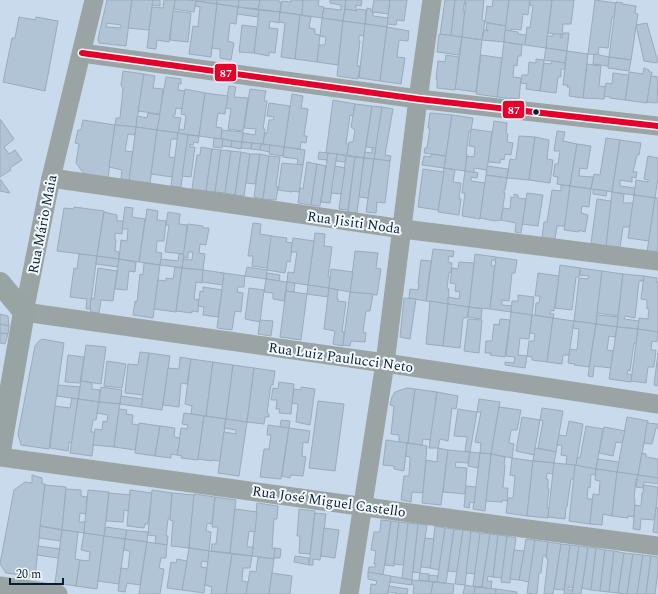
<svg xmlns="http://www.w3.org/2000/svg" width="658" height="594" font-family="Spectral,serif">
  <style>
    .building { fill: #b0c4d5; stroke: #99abbc; fill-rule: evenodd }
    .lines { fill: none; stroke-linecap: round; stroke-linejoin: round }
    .street { stroke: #9aa4a4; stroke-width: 19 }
    .secondary { stroke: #98a3a4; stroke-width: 22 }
    .bus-1-casing { stroke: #f3f9fe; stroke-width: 9 }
    .bus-1 { stroke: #e4002b; stroke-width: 6 }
    .bus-dot { fill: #081f31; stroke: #f3f9fe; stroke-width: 1.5 }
    .labels { text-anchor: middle; stroke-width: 4; stroke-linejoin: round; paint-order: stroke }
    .street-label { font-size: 14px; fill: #081f31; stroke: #f3f9fe }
    .line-badge { stroke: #f3f9fe; stroke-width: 1.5 }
    .badge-label { font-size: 11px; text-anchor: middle; font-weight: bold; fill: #fff }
  </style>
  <rect width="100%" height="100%" fill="#c8daeb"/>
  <g class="building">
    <path d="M 107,0 L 132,0 L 126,46 L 99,43 L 98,39 ZM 107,23 L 121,25 L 121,28 L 106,27 Z"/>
    <path d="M 132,0 L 153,0 L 149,30 L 128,28 Z"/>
    <path d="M 153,0 L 160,0 L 160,6 L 152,5 Z"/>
    <path d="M 164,0 L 175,0 L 169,42 L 157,40 L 156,49 L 147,48 L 152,7 L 163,8 Z"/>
    <path d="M 175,0 L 188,0 L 196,1 L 194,12 L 174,9 Z"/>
    <path d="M 196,0 L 217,0 L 217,4 L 196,1 Z"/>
    <path d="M 217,0 L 239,0 L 238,7 L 217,4 Z"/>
    <path d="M 239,0 L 260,0 L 258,9 L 238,7 Z"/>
    <path d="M 260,0 L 279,0 L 279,2 L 281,2 L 280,12 L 258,9 Z"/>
    <path d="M 291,0 L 303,0 L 302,15 L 280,12 L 282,1 L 291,2 Z"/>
    <path d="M 303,0 L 319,0 L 318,6 L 324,7 L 322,18 L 302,15 Z"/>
    <path d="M 330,0 L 346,0 L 343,21 L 322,18 L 324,8 L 341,10 L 341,5 L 330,3 Z"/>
    <path d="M 346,0 L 362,0 L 361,6 L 356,5 L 356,11 L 345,9 Z"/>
    <path d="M 374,0 L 390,0 L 389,14 L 372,12 Z"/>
    <path d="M 390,0 L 407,0 L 404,21 L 397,20 L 396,25 L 387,24 Z"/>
    <path d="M 445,0 L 455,0 L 451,36 L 440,35 Z"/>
    <path d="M 455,0 L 465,0 L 463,11 L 465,12 L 462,37 L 451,36 Z"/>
    <path d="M 466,0 L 484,0 L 482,20 L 485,21 L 482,40 L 462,37 Z"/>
    <path d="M 493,0 L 509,0 L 506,26 L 485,22 L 487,6 L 492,7 Z"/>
    <path d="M 509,0 L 530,0 L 528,15 L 523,14 L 521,30 L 511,29 L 511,31 L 505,30 Z"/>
    <path d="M 530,0 L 552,0 L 546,48 L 525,45 L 527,27 L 530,28 L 533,6 L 530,5 Z"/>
    <path d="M 552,0 L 574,0 L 571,24 L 563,24 L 562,35 L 548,33 Z"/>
    <path d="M 595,0 L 616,3 L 614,17 L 612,17 L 608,48 L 599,47 L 598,55 L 588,54 Z"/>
    <path d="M 196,1 L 217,4 L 211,57 L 189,54 L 193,26 L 198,27 L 200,7 L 195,6 Z"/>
    <path d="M 616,2 L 623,3 L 622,4 L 636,6 L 635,13 L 638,14 L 631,60 L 609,57 Z"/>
    <path d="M 217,4 L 238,7 L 236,24 L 230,23 L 228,41 L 234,43 L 231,60 L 220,58 L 220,49 L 212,48 Z"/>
    <path d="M 238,7 L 259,10 L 258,17 L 237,14 Z"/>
    <path d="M 367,8 L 371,9 L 371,11 L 373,12 L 373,16 L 388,18 L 387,27 L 365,24 Z"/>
    <path d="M 345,9 L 357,11 L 358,9 L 366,10 L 365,24 L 343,21 Z"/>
    <path d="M 259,10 L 280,12 L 279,23 L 270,21 L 269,28 L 278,29 L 275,53 L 269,52 L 269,56 L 254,53 Z"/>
    <path d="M 173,11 L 191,13 L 188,42 L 170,40 Z"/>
    <path d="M 280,12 L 300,15 L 295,59 L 281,57 L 285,23 L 279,22 Z"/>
    <path d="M 300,15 L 311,17 L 309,28 L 315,29 L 315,34 L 320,35 L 317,62 L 295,59 Z"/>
    <path d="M 19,17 L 35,20 L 36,17 L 58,21 L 45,91 L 3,82 L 12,38 L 15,38 Z"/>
    <path d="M 322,18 L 343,21 L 338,65 L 317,62 L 319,45 L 325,45 L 326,37 L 320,36 Z"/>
    <path d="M 343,21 L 365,24 L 364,36 L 359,35 L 359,40 L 360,41 L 357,66 L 360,66 L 358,79 L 337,76 Z"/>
    <path d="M 487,23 L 506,26 L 504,42 L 482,40 L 484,30 L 488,31 L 488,30 L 486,30 Z"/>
    <path d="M 647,23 L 658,62 L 656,63 L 644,61 L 636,25 Z"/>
    <path d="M 365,24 L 387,27 L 380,81 L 359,78 Z"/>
    <path d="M 242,25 L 257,27 L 254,53 L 239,52 Z"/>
    <path d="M 387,27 L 409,31 L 408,41 L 399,40 L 397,57 L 405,58 L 401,84 L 380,81 Z"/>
    <path d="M 505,30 L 518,32 L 518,34 L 526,35 L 525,45 L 504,42 Z"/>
    <path d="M 563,33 L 569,33 L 567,51 L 546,48 L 547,36 L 553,36 L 553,34 L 561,34 L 560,37 L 562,38 Z"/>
    <path d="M 439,34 L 462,37 L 459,55 L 437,52 Z"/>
    <path d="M 462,37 L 482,40 L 476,92 L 455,89 Z"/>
    <path d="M 504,42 L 522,45 L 521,56 L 518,56 L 517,66 L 514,65 L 513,77 L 521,78 L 519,99 L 510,98 L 511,99 L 497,97 Z"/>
    <path d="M 546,48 L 567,51 L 565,63 L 544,60 Z"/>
    <path d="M 567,51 L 588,54 L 583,98 L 569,96 L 570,87 L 567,87 L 568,85 L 563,85 Z"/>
    <path d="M 594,54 L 609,57 L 608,66 L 593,64 Z"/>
    <path d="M 446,55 L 459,57 L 455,90 L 437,88 L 437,79 L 436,79 L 438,61 L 445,62 Z"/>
    <path d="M 481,55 L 502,58 L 497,97 L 476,94 Z"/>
    <path d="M 609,57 L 631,60 L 629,71 L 608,68 Z"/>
    <path d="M 536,59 L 544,60 L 540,91 L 526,89 L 527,84 L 521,83 L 522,75 L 528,75 L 529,62 L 536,63 Z"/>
    <path d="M 552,61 L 565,63 L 565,69 L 561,69 L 561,77 L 558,77 L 556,93 L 540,91 L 544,63 L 551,64 Z"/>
    <path d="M 587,64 L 601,66 L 599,86 L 606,87 L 604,99 L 583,98 Z"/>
    <path d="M 644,68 L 649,70 L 649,72 L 652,72 L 647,103 L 625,100 L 629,72 L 643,74 Z"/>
    <path d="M 123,71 L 144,74 L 136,127 L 115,125 L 116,118 L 120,118 L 123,89 L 121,85 Z"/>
    <path d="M 613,73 L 629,75 L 625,100 L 610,98 L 610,97 L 604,96 L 606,83 L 612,84 Z"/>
    <path d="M 144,74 L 155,76 L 153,88 L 163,89 L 160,114 L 138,111 Z"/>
    <path d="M 651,76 L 658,77 L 657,103 L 647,102 Z"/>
    <path d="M 166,77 L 181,79 L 181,84 L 179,83 L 178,90 L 185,91 L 182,109 L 176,108 L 175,115 L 173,115 L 173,117 L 181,118 L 178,133 L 157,130 Z"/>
    <path d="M 229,86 L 236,87 L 234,97 L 248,98 L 243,131 L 228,129 L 231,109 L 225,108 Z"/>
    <path d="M 185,89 L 205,93 L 199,136 L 178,133 L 179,129 L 184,130 L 186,115 L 181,114 Z"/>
    <path d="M 250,89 L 266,91 L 264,101 L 267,101 L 263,129 L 265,129 L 263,144 L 242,142 L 243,133 L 255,135 L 256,129 L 244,128 Z"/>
    <path d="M 205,93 L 228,96 L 225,114 L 218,113 L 216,127 L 222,128 L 221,139 L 199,136 Z"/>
    <path d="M 292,94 L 303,96 L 301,108 L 308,109 L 304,136 L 307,136 L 306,143 L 301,142 L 300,149 L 284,147 Z"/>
    <path d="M 333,100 L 355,104 L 353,116 L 350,115 L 346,144 L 349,144 L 347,155 L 326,153 Z"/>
    <path d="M 269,103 L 290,106 L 284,147 L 263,144 L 265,133 L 267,133 L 269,120 L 273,120 L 274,117 L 267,116 Z"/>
    <path d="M 355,104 L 372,106 L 364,158 L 347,155 L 349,142 L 353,142 L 355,130 L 351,127 Z"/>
    <path d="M 372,106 L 382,107 L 376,148 L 366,147 Z"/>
    <path d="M 382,107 L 393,109 L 385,155 L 391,156 L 390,161 L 374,159 Z"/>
    <path d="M 148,113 L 160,115 L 157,130 L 136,127 L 137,116 L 147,118 Z"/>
    <path d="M 430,113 L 432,113 L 452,115 L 446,156 L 424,153 L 425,148 L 427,148 L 430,128 L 428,128 Z"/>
    <path d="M 452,115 L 473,118 L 471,131 L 469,131 L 466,154 L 467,154 L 465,171 L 444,168 Z"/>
    <path d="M 0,119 L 14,139 L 4,147 L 9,154 L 15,150 L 22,160 L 10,168 L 11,170 L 0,177 Z"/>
    <path d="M 83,120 L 115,125 L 108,178 L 84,174 L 76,163 L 79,144 L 75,143 L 78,130 L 81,130 Z"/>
    <path d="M 494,121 L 507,123 L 506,133 L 508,134 L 507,142 L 513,143 L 511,155 L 505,154 L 504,160 L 501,159 L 500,163 L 488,162 Z"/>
    <path d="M 115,125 L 136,127 L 135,135 L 128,134 L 125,151 L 133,152 L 129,181 L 121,179 L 122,170 L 109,167 Z"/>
    <path d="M 136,127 L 157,130 L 150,183 L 129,181 Z"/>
    <path d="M 471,129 L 492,132 L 487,170 L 474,168 L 474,173 L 465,171 L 467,156 L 474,157 L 475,147 L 469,146 Z"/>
    <path d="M 157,130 L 178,133 L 177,139 L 171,139 L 169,157 L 175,158 L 172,177 L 151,174 Z"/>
    <path d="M 222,130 L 243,132 L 242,142 L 221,139 Z"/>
    <path d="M 557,131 L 565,132 L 563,141 L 577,144 L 570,186 L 557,184 L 558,177 L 553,176 L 555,164 L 558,164 L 560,151 L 554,151 Z"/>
    <path d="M 178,133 L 188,135 L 181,187 L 171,186 Z"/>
    <path d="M 188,135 L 199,136 L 198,143 L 194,142 L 193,145 L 190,144 L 190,147 L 195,147 L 191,177 L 182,176 Z"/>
    <path d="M 519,136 L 535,137 L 529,180 L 507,178 L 510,159 L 515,160 L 516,158 Z"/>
    <path d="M 535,137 L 549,140 L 547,159 L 553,160 L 550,183 L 529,180 Z"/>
    <path d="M 214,138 L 223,139 L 222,148 L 213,147 Z"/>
    <path d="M 606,138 L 620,140 L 612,192 L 591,189 L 594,174 L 600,175 Z"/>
    <path d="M 223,139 L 232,141 L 231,147 L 222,146 Z"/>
    <path d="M 620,140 L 641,143 L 639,155 L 637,155 L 633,172 L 637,172 L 636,178 L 632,177 L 632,182 L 620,180 L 620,186 L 635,188 L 634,195 L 612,192 Z"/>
    <path d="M 232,141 L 242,142 L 241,149 L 231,147 Z"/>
    <path d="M 242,142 L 252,143 L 251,149 L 241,148 Z"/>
    <path d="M 252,143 L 261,144 L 260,150 L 251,149 Z"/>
    <path d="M 261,144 L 270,145 L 270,152 L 260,150 Z"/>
    <path d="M 577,144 L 591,146 L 587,169 L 580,168 L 579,176 L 593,177 L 591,189 L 570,186 Z"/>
    <path d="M 270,145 L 284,147 L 283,156 L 269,154 Z"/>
    <path d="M 201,147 L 212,149 L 206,191 L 192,189 L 197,155 L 200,155 Z"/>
    <path d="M 284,147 L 305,150 L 303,165 L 297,165 L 298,159 L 283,157 Z"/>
    <path d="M 372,148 L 376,148 L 374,159 L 364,158 L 365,152 L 372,153 Z"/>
    <path d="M 212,149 L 221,150 L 215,192 L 206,191 Z"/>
    <path d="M 221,150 L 231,151 L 225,193 L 215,192 Z"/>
    <path d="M 231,151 L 241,152 L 235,195 L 225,193 Z"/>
    <path d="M 241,152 L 250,154 L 244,196 L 235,195 Z"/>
    <path d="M 319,152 L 328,153 L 327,160 L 318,159 Z"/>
    <path d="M 328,153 L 337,154 L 330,203 L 321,202 Z"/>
    <path d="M 250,154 L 260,154 L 255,184 L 246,183 Z"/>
    <path d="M 260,154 L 269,156 L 263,199 L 254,197 Z"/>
    <path d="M 337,154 L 346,156 L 345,162 L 336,161 Z"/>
    <path d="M 431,154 L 446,156 L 444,168 L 422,165 L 424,156 L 431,157 Z"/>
    <path d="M 269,156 L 280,157 L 276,187 L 278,187 L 276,200 L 263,199 Z"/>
    <path d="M 346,156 L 355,157 L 348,210 L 339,209 Z"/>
    <path d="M 648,156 L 658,158 L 658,178 L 655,198 L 634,195 L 636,180 L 648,182 L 648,180 L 644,179 Z"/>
    <path d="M 355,157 L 364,158 L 357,213 L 348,212 Z"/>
    <path d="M 364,158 L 374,159 L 368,198 L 359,197 Z"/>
    <path d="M 374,159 L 390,161 L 385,203 L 377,202 L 376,213 L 366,212 Z"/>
    <path d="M 307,162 L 317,164 L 311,205 L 298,203 L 300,188 L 303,189 Z"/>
    <path d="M 282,163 L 303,165 L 299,192 L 292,191 L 292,192 L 278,190 Z"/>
    <path d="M 317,164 L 326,166 L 320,206 L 311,205 Z"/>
    <path d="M 335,166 L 345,168 L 341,194 L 331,193 Z"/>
    <path d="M 487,166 L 508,169 L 507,178 L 486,175 Z"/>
    <path d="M 444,168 L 455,170 L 453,182 L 461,183 L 459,199 L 461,199 L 459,215 L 438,212 Z"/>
    <path d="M 423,169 L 444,172 L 438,210 L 418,207 Z"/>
    <path d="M 465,171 L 478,173 L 477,178 L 471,177 L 471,181 L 485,183 L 480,219 L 462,216 L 465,193 L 462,193 Z"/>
    <path d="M 486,175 L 507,178 L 505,190 L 504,190 L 504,193 L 505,193 L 501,220 L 495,221 L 480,218 Z"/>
    <path d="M 0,179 L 10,193 L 0,191 Z"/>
    <path d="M 561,185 L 570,186 L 565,226 L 557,226 L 555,239 L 542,237 L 544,222 L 547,222 L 552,190 L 561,191 Z"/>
    <path d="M 570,186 L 591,189 L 589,207 L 582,206 L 581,213 L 588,215 L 585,232 L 579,230 L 579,232 L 564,230 Z"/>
    <path d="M 593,189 L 607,191 L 606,196 L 593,194 Z"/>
    <path d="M 612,192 L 624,194 L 623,203 L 633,203 L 630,227 L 623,227 L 620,247 L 606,246 Z"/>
    <path d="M 527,193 L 543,195 L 538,226 L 522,224 Z"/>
    <path d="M 514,194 L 518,195 L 518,198 L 526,199 L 521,233 L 515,232 L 516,223 L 501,220 L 503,208 L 510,209 L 511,197 L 514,198 Z"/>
    <path d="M 634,195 L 655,198 L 649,241 L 628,238 Z"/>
    <path d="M 655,198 L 658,198 L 658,253 L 647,252 Z"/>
    <path d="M 597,199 L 611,201 L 606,246 L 591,243 Z"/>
    <path d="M 74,207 L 104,211 L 97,256 L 57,251 L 64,208 L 74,209 Z"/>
    <path d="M 125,207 L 133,208 L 132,217 L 145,219 L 139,262 L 119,259 L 121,240 L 127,241 L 128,229 L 122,229 Z"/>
    <path d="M 147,209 L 158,211 L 157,220 L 166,221 L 164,241 L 157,241 L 156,252 L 162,253 L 160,265 L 139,262 Z"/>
    <path d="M 104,212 L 117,215 L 117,221 L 123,221 L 122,234 L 115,233 L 115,240 L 116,240 L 115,251 L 119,252 L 119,259 L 97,256 Z"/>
    <path d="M 168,212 L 180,214 L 179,224 L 187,225 L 184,254 L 165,252 L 169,225 L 166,225 Z"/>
    <path d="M 253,223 L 261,224 L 260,234 L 272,236 L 267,268 L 252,266 L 253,256 L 248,256 Z"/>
    <path d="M 188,224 L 203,226 L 203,228 L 209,228 L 206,245 L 200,244 L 199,253 L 205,254 L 203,270 L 182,268 L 183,259 L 192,260 L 193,252 L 188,252 L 188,258 L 183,257 Z"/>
    <path d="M 315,233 L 325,234 L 324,246 L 332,247 L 328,277 L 330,277 L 329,288 L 308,285 Z"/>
    <path d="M 271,236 L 287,238 L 286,242 L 293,243 L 290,262 L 287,261 L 285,273 L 267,270 Z"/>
    <path d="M 293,238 L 314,241 L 308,285 L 287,282 L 288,272 L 294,273 L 297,252 L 291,252 Z"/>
    <path d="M 433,249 L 454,251 L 453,257 L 449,256 L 448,262 L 452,263 L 451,273 L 449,272 L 447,288 L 449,289 L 448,304 L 426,301 Z"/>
    <path d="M 355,251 L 378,253 L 376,268 L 381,269 L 377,295 L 350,292 Z"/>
    <path d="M 79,254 L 97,256 L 90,309 L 86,309 L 87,299 L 70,297 L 74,268 L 77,269 Z"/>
    <path d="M 179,254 L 184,254 L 182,268 L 160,265 L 161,259 L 178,261 Z"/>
    <path d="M 475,254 L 496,257 L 496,260 L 492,260 L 491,266 L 495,266 L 490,309 L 469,307 Z"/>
    <path d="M 97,256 L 119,259 L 118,267 L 96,264 Z"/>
    <path d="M 496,257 L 517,260 L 515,273 L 512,273 L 509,301 L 502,300 L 502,305 L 512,306 L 511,312 L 490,309 Z"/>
    <path d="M 119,259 L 136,262 L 135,272 L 129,271 L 127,290 L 115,289 Z"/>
    <path d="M 421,260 L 431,261 L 426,301 L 409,298 L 410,289 L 418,290 L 419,284 L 418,284 Z"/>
    <path d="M 459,262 L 474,263 L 469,307 L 448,304 L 448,297 L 459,299 L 460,292 L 455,291 L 456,284 L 450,283 L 452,268 L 458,269 Z"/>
    <path d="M 144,263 L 160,265 L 153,318 L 133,315 L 135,301 L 137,302 L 140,274 L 143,275 Z"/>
    <path d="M 560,265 L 580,268 L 579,277 L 576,277 L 572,310 L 555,308 Z"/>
    <path d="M 175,267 L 182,268 L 176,312 L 154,309 L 158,280 L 166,281 L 166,278 L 173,279 Z"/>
    <path d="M 247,267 L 267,270 L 266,279 L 245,276 Z"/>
    <path d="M 98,268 L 117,271 L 113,301 L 101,300 L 99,313 L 91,312 L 90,309 L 91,298 L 94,299 Z"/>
    <path d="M 182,268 L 203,270 L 202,283 L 196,282 L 194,299 L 199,300 L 198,312 L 192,311 L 192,313 L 176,311 Z"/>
    <path d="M 580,268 L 602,271 L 596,324 L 574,321 L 579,278 L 588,279 L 589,276 L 580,275 Z"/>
    <path d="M 331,269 L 353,272 L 350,292 L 329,288 Z"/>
    <path d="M 203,270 L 224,273 L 223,285 L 202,282 Z"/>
    <path d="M 602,271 L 623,274 L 618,316 L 597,313 Z"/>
    <path d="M 224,273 L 245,276 L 244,287 L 238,287 L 237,292 L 243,293 L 241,312 L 235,311 L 232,330 L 217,328 Z"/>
    <path d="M 267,273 L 280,275 L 279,281 L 266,279 Z"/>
    <path d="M 538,273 L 559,276 L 554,311 L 551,310 L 550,314 L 554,314 L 553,318 L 535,315 L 536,303 L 539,303 L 540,296 L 535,296 Z"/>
    <path d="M 623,274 L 644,276 L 643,281 L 639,281 L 635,318 L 625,316 L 624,319 L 639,321 L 638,329 L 617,327 Z"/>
    <path d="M 644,276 L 657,278 L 656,282 L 658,282 L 658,332 L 638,329 L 639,318 L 648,319 L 649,309 L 647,309 L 647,300 L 641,299 Z"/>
    <path d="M 266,279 L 287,282 L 284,301 L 273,299 L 273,293 L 264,292 Z"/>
    <path d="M 287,282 L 295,283 L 294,292 L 286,291 Z"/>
    <path d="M 308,285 L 329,288 L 328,297 L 307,294 Z"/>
    <path d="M 203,287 L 222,290 L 218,317 L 203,315 L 204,307 L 198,306 L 200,291 L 203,292 Z"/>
    <path d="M 249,288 L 264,290 L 260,322 L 245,319 Z"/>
    <path d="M 329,288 L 338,290 L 337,298 L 338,299 L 338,301 L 346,302 L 342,332 L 344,332 L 343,346 L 333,344 L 335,331 L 324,329 Z"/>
    <path d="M 286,291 L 307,294 L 301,340 L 280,337 Z"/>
    <path d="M 350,292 L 373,294 L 370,311 L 366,311 L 363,332 L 366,333 L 365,342 L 351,341 L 350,346 L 343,345 Z"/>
    <path d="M 518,295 L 534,297 L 532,315 L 511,312 L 512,301 L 518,301 Z"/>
    <path d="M 404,298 L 416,299 L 410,339 L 400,337 Z"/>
    <path d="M 430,301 L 448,304 L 443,346 L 426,344 Z"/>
    <path d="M 448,304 L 469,307 L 467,318 L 463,318 L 460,348 L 443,346 Z"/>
    <path d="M 469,307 L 482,309 L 481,319 L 468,317 Z"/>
    <path d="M 511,312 L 532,315 L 529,339 L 520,338 L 518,355 L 527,356 L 525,368 L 505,365 L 505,362 L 514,363 L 515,357 L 506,356 Z"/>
    <path d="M 0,314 L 8,316 L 9,326 L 0,324 Z"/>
    <path d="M 532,315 L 553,318 L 547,362 L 532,360 L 532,357 L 527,356 L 529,341 L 534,341 L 535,334 L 530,333 Z"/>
    <path d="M 597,315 L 618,317 L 617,327 L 596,324 Z"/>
    <path d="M 553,318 L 574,321 L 569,355 L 563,355 L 562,364 L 547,362 Z"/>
    <path d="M 468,319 L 482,320 L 479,353 L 464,351 Z"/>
    <path d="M 500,319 L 510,320 L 505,357 L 490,355 L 491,353 L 485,353 L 486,341 L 492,341 L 494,324 L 499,325 Z"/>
    <path d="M 260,320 L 273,321 L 271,336 L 258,334 Z"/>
    <path d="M 574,321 L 596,324 L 589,367 L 574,365 L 575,364 L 568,363 L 570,349 L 577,350 L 579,329 L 573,328 Z"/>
    <path d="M 0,324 L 9,326 L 8,334 L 0,333 Z"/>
    <path d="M 596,324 L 617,327 L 615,337 L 609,336 L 607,350 L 613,351 L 611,368 L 594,366 L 593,377 L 588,376 Z"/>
    <path d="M 617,327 L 638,329 L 636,344 L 634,343 L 630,371 L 628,370 L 627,374 L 632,375 L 631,382 L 609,379 Z"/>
    <path d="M 638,329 L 658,332 L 657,342 L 652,341 L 651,350 L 656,350 L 654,367 L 648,367 L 646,383 L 631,381 Z"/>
    <path d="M 0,333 L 8,334 L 5,344 L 0,343 Z"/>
    <path d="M 42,339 L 64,343 L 49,449 L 21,445 L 18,434 L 35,346 L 38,342 Z"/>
    <path d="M 86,345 L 106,347 L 101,384 L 81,381 Z"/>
    <path d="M 140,352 L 149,353 L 143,395 L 125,393 L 128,364 L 138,365 Z"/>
    <path d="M 149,353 L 170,356 L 162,410 L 141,407 Z"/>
    <path d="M 658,353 L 658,386 L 654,385 Z"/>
    <path d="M 68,355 L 84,357 L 80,383 L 65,382 Z"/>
    <path d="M 180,357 L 191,359 L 187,384 L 181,383 L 179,407 L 163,405 L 168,368 L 179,369 Z"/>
    <path d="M 191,359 L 213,362 L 206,416 L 191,414 L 192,406 L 185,404 Z"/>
    <path d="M 107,361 L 126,364 L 122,388 L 104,386 Z"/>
    <path d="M 213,362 L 233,365 L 226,419 L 206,416 Z"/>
    <path d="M 233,365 L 254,368 L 247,422 L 226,419 Z"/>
    <path d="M 254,368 L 275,371 L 273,385 L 271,385 L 267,413 L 269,414 L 269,417 L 265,417 L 264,424 L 247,422 Z"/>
    <path d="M 81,381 L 92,383 L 92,389 L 100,390 L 99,402 L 78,399 Z"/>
    <path d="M 279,382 L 294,384 L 291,414 L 279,413 L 280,409 L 276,409 L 277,400 L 271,400 L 273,388 L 278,389 Z"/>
    <path d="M 58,385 L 80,387 L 78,399 L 57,396 Z"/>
    <path d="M 101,387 L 122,390 L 120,404 L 99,402 Z"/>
    <path d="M 301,387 L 315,389 L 310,425 L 296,422 L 298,404 L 292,403 L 294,389 L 301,390 Z"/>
    <path d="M 407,388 L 415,389 L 408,443 L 399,442 L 399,435 L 391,434 L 394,406 L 390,405 L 392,397 L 395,392 Z"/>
    <path d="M 415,389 L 437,392 L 431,440 L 423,439 L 422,445 L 408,443 Z"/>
    <path d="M 437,392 L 458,396 L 456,409 L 452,408 L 448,441 L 440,439 L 438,448 L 429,448 Z"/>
    <path d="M 121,396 L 143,399 L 141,407 L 120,404 Z"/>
    <path d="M 72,398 L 78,399 L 72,443 L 69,442 L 68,451 L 50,448 L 55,406 L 70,408 Z"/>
    <path d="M 78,399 L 99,402 L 96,420 L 93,420 L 91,432 L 95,432 L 92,456 L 70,453 Z"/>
    <path d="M 479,399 L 500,402 L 491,454 L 480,453 L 481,443 L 475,442 L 481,412 L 477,412 Z"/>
    <path d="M 318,401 L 344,404 L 335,471 L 309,468 Z"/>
    <path d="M 99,402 L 120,404 L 114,447 L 93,445 L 95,429 L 102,430 L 103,421 L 107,422 L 108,415 L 97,413 Z"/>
    <path d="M 499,407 L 521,410 L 517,430 L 511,430 L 509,443 L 514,444 L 512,458 L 491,454 Z"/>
    <path d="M 542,408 L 563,411 L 556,452 L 538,448 L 543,421 L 540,420 Z"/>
    <path d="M 119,409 L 127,410 L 126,414 L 133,415 L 132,424 L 139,425 L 135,450 L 114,447 Z"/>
    <path d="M 458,409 L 477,412 L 470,452 L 465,451 L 467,437 L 454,436 Z"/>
    <path d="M 184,413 L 204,416 L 198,460 L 181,458 L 182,456 L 177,455 L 181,428 L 187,429 L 188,425 L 182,424 Z"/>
    <path d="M 204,416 L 226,419 L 220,461 L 212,460 L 212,461 L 198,459 Z"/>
    <path d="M 522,417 L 540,420 L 534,455 L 516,451 Z"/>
    <path d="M 627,417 L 648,421 L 638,475 L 617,472 Z"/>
    <path d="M 226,419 L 247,422 L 239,476 L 218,473 L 224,432 L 236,434 L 236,430 L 224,428 Z"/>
    <path d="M 281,420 L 290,421 L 289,428 L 280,427 Z"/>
    <path d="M 569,421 L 583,424 L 576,466 L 566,464 L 567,456 L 561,455 L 562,445 L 557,445 L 559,435 L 566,436 Z"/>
    <path d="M 139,423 L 160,426 L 155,456 L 135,453 Z"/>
    <path d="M 647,423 L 658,424 L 658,428 L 656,428 L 652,444 L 644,443 Z"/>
    <path d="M 268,425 L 289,428 L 281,479 L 260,477 L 264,449 L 269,449 L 271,435 L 267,435 Z"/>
    <path d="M 160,426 L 175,428 L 174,437 L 180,438 L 177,455 L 171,454 L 171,458 L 155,456 Z"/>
    <path d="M 586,426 L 603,429 L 596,469 L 576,466 L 577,457 L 580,458 Z"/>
    <path d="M 604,427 L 625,431 L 622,443 L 616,442 L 613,456 L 599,453 Z"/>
    <path d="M 289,428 L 310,431 L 308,443 L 303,442 L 302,456 L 306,457 L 303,476 L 291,475 L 290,478 L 282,476 Z"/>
    <path d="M 386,440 L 407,443 L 404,471 L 394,469 L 394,466 L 383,465 Z"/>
    <path d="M 407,443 L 427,446 L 423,493 L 412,492 L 411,502 L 401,500 L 404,476 L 409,476 L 410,457 L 406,456 Z"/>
    <path d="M 438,448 L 448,450 L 441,505 L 422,503 L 426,460 L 437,462 Z"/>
    <path d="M 535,448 L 556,452 L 554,463 L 533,461 Z"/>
    <path d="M 448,450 L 470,452 L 468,463 L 456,462 L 455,467 L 467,468 L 465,494 L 443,492 Z"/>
    <path d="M 470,452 L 480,453 L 478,468 L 468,466 Z"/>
    <path d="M 480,453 L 491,454 L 485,511 L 473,509 Z"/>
    <path d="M 642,453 L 646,454 L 646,457 L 658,459 L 658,478 L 638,475 Z"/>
    <path d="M 491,454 L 505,457 L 504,465 L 505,465 L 503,488 L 508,488 L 507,501 L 502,500 L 502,502 L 486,501 Z"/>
    <path d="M 512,458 L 533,461 L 527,516 L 506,513 L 508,498 L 513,498 L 515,476 L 510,475 Z"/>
    <path d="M 598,459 L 619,462 L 617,472 L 596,469 Z"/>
    <path d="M 533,461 L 554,463 L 553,474 L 547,473 L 546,479 L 548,479 L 548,489 L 549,489 L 547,508 L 549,508 L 548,518 L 527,516 Z"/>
    <path d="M 554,463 L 575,465 L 574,479 L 571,479 L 567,507 L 566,507 L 565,519 L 548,517 Z"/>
    <path d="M 575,465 L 596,469 L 595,475 L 591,474 L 590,488 L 588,487 L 587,499 L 593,499 L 590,524 L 569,521 Z"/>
    <path d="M 596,469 L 617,472 L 612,516 L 603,514 L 602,525 L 590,524 L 593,494 L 599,495 L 600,481 L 595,480 Z"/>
    <path d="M 617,472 L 638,475 L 637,480 L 636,479 L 634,499 L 635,499 L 634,517 L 628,516 L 628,518 L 612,516 Z"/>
    <path d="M 32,475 L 42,478 L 42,484 L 45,484 L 35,577 L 6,573 L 0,564 L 14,490 L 25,482 L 32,483 Z"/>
    <path d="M 638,475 L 658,478 L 658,484 L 644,482 L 643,488 L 636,487 Z"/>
    <path d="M 45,485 L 66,487 L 62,530 L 40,526 Z"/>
    <path d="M 644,485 L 658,487 L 655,520 L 641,519 L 640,530 L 633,529 L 635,505 L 641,506 L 642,493 L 643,493 Z"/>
    <path d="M 466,486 L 476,487 L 474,503 L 470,502 L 469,508 L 464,507 Z"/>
    <path d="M 66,489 L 81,490 L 81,496 L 87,497 L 86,514 L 80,513 L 79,522 L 85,522 L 84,533 L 62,530 Z"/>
    <path d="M 88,490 L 109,492 L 104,536 L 84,533 Z"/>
    <path d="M 130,490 L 152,493 L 148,524 L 145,524 L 144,528 L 127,526 Z"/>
    <path d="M 152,490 L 172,493 L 170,519 L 168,519 L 166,536 L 168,536 L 167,545 L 155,543 L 156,536 L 148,535 Z"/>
    <path d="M 109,493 L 130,495 L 128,511 L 124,510 L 123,522 L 106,521 Z"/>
    <path d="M 172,493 L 194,495 L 189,548 L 171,546 L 173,521 L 170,520 Z"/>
    <path d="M 194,494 L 215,497 L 212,524 L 207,523 L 206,531 L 211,532 L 209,551 L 189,548 Z"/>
    <path d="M 215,497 L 236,500 L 230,553 L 211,551 L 212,544 L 216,544 L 218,527 L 212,527 Z"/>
    <path d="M 257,503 L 278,506 L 277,519 L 274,519 L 272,548 L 275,548 L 274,559 L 252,556 Z"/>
    <path d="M 656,507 L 658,508 L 658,533 L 653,532 Z"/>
    <path d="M 235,509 L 257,512 L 255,532 L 249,531 L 247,547 L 253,547 L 252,556 L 230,553 Z"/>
    <path d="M 299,509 L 315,511 L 310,554 L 299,553 L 300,536 L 297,536 Z"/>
    <path d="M 315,513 L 326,514 L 320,560 L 313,559 L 313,565 L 309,565 Z"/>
    <path d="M 381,520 L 391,521 L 383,575 L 368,572 L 369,567 L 375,567 L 376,564 L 374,564 L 376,551 L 371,550 L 374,532 L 380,532 Z"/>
    <path d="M 391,521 L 399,522 L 394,566 L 385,565 Z"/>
    <path d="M 399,522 L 408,523 L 404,565 L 394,564 Z"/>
    <path d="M 408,523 L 418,524 L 412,580 L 402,578 Z"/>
    <path d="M 418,524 L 427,525 L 420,573 L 413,572 Z"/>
    <path d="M 40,526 L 62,530 L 61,541 L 39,538 Z"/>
    <path d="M 435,526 L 445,528 L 439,570 L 430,568 Z"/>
    <path d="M 106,527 L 127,530 L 125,539 L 104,536 Z"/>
    <path d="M 324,528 L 339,530 L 335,558 L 321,556 Z"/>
    <path d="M 445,528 L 454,529 L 446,583 L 437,582 Z"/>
    <path d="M 454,529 L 463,530 L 457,572 L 448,571 Z"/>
    <path d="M 62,530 L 78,532 L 75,559 L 80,560 L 76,586 L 55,583 Z"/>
    <path d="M 127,530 L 148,532 L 147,542 L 125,539 Z"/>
    <path d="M 463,530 L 471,531 L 465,585 L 455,584 Z"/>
    <path d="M 471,531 L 480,533 L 475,574 L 466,573 Z"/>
    <path d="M 84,533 L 104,536 L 97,589 L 76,586 L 80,560 L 89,561 L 90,552 L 81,550 Z"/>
    <path d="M 480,533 L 490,534 L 482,587 L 473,586 Z"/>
    <path d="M 490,534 L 498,535 L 493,577 L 488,576 L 487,581 L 492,581 L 491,589 L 482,587 Z"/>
    <path d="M 498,535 L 507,536 L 502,578 L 493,577 Z"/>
    <path d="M 104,536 L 125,539 L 119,584 L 98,581 Z"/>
    <path d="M 507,536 L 516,538 L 510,583 L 501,582 Z"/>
    <path d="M 425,538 L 434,539 L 430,568 L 421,567 Z"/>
    <path d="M 125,539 L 147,542 L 140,585 L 127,583 L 125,592 L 118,591 L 121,568 L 128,569 L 130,551 L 124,550 Z"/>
    <path d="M 526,539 L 535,540 L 529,582 L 519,580 Z"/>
    <path d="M 535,540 L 548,542 L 546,556 L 543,556 L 541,573 L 539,573 L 537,594 L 533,594 L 527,593 Z"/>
    <path d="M 147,542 L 167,545 L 166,558 L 161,558 L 159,568 L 164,569 L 160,594 L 139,594 Z"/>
    <path d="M 548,542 L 561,544 L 553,594 L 544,594 L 548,559 L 546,558 Z"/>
    <path d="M 561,544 L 570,545 L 564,590 L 554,589 Z"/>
    <path d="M 570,545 L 579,546 L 573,588 L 568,587 L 568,590 L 573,590 L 572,594 L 564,594 Z"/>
    <path d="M 38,546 L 60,549 L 58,558 L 37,555 Z"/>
    <path d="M 579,546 L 588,547 L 581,594 L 572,594 Z"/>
    <path d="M 588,547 L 596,548 L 591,590 L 582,588 Z"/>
    <path d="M 189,548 L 209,551 L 208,562 L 202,561 L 201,565 L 201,567 L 207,568 L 204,593 L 182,590 Z"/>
    <path d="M 275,548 L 281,549 L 280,558 L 274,558 Z"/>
    <path d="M 596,548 L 605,550 L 600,591 L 591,590 Z"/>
    <path d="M 514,550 L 524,551 L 519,580 L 510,579 Z"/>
    <path d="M 605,550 L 614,551 L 609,592 L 600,591 Z"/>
    <path d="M 209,551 L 232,554 L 226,594 L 211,594 L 212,587 L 205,585 Z"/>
    <path d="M 614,551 L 624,553 L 618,593 L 609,592 Z"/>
    <path d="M 624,553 L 633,554 L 627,594 L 618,593 Z"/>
    <path d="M 232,554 L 252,556 L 250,568 L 243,568 L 242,581 L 248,582 L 246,594 L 226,594 Z"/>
    <path d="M 633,554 L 643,555 L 637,594 L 627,594 Z"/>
    <path d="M 643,555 L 651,556 L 646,594 L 637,594 Z"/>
    <path d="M 295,556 L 309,558 L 309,565 L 294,562 Z"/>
    <path d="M 651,556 L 658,557 L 658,571 L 655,594 L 646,594 Z"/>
    <path d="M 258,557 L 274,559 L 269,594 L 246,594 L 250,571 L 256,572 Z"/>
    <path d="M 177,559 L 187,561 L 182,590 L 167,588 L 171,562 L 176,563 Z"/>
    <path d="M 368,572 L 391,576 L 388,594 L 370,594 L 371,584 L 376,585 L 377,581 L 368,579 Z"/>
    <path d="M 272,573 L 292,576 L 290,594 L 269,594 Z"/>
    <path d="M 420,573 L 429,574 L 429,581 L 419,580 Z"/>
    <path d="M 429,575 L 438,576 L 437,582 L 429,581 Z"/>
    <path d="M 391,576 L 412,580 L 412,585 L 390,582 Z"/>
    <path d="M 412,580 L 433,582 L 431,594 L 413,594 L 414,585 L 412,584 Z"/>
    <path d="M 433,582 L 454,584 L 453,594 L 431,594 Z"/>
    <path d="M 465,585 L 475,587 L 474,594 L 463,594 Z"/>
    <path d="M 389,586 L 408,589 L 407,594 L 395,594 L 396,593 L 388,592 Z"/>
    <path d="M 475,587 L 496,589 L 496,594 L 474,594 Z"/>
    <path d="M 496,589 L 517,592 L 517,594 L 496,594 Z"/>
  </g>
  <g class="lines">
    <g class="street">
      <path d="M 94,0 L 51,178 L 24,312 L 385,363 L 658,404"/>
      <path d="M 82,53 L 418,99 L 658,126"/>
      <path d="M 51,178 L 403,229 L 658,261"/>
      <path d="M 0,457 L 491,524 L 658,546"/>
      <path d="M 0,586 L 58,594"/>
      <path d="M 349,594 L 385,363 L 418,99 L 432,0"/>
    </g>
    <path class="secondary" d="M 0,283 L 24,312 L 0,451"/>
    <defs>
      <path id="bus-1" d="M 82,53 L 418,99 L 658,126"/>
    </defs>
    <use href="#bus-1" class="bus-1-casing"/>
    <use href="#bus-1" class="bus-1"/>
  </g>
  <circle class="bus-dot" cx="536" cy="112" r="3.5"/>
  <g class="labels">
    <g class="street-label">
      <text transform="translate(354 222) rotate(8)" y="5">Rua Jisiti Noda</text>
      <text transform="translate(42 224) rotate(-79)" y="5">Rua Mário Maia</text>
      <text transform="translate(341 357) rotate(8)" y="5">Rua Luiz Paulucci Neto</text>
      <text transform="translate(329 501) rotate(8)" y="5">Rua José Miguel Castello</text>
    </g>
  </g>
  <g class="line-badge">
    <rect x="214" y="63" width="23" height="19" rx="4" fill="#e4002b"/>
    <rect x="502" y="100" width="23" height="19" rx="4" fill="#e4002b"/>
  </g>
  <g class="badge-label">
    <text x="226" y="77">87</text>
    <text x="514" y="114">87</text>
  </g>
  <path d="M10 578v6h53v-6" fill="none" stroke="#081f31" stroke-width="2"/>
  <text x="16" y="578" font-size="12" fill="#081f31" stroke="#f3f9fe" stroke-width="3" paint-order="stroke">20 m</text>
</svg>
